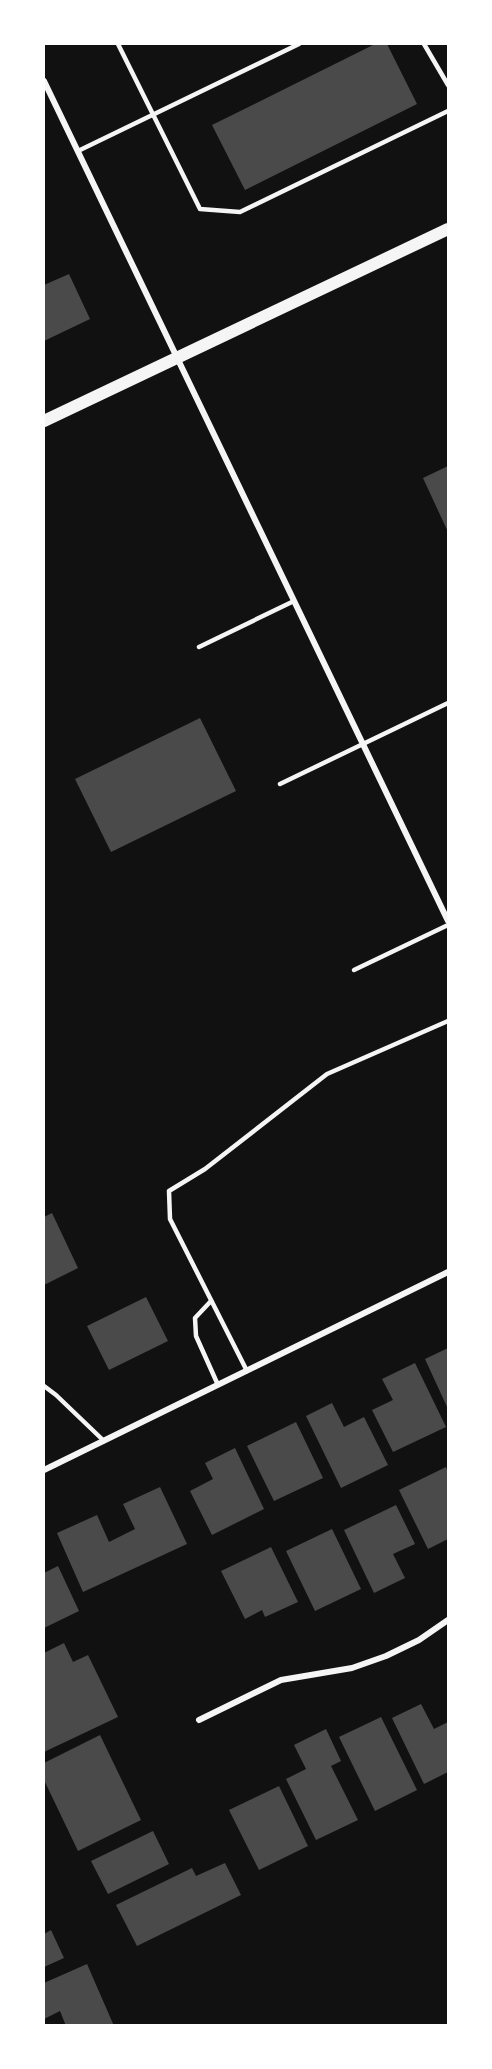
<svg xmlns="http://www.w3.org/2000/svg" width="492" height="2069" font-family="'Nunito Sans',sans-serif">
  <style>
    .building { fill: #4a4a4a }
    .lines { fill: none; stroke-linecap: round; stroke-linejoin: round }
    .service { stroke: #f5f5f5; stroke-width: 4.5 }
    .minor { stroke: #f5f5f5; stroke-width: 6 }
    .secondary { stroke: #f5f5f5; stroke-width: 12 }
  </style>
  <rect width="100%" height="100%" fill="#111"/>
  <g class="building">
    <path d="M 375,44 L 387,44 L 417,104 L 245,190 L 212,125 Z"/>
    <path d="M 69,274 L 90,319 L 44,341 L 44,285 Z"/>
    <path d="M 448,466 L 448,532 L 423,478 Z"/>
    <path d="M 200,718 L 236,791 L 111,852 L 75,779 Z"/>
    <path d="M 52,1213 L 78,1268 L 44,1285 L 44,1217 Z"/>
    <path d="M 146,1297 L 168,1341 L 109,1370 L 87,1326 Z"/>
    <path d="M 448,1348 L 448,1409 L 425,1359 Z"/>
    <path d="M 415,1363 L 446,1427 L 393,1452 L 372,1410 L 393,1400 L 382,1379 Z"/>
    <path d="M 332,1403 L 344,1427 L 364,1417 L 388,1465 L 341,1488 L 306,1416 Z"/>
    <path d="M 296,1422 L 323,1478 L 274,1501 L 247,1446 Z"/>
    <path d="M 235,1448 L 264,1509 L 212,1535 L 190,1491 L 213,1479 L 205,1463 Z"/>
    <path d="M 446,1467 L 448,1473 L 448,1539 L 428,1549 L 399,1490 Z"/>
    <path d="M 160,1487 L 187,1544 L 83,1592 L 57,1533 L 97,1515 L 109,1542 L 135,1529 L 123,1504 Z"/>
    <path d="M 396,1505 L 415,1544 L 393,1554 L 405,1578 L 374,1593 L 344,1530 Z"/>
    <path d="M 332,1529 L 361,1589 L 315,1611 L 286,1551 Z"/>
    <path d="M 271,1547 L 298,1602 L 265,1617 L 262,1610 L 245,1619 L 221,1571 Z"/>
    <path d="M 58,1566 L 79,1611 L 44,1628 L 44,1573 Z"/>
    <path d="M 64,1643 L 73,1662 L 88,1655 L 118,1717 L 44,1752 L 44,1653 Z"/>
    <path d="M 421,1704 L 434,1729 L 448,1722 L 448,1772 L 424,1784 L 392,1718 Z"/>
    <path d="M 381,1717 L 417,1790 L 375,1811 L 339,1737 Z"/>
    <path d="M 326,1729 L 341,1761 L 331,1766 L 358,1820 L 316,1840 L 286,1779 L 306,1769 L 294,1745 Z"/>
    <path d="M 100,1735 L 141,1820 L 78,1851 L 44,1780 L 44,1763 Z"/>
    <path d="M 279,1786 L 308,1846 L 259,1870 L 229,1810 Z"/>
    <path d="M 153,1831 L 169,1864 L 108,1894 L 91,1861 Z"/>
    <path d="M 225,1863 L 241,1895 L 137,1946 L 116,1905 L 192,1868 L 196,1876 Z"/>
    <path d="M 51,1930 L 64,1958 L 44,1967 L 44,1934 Z"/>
    <path d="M 87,1964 L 114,2026 L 66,2026 L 60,2011 L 44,2019 L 44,1983 Z"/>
  </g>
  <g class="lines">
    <g class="service">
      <path d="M 118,44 L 200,209 L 240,212 L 448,111"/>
      <path d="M 424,44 L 448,85"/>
      <path d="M 78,151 L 299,44"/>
      <path d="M 199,647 L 294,601"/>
      <path d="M 280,784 L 448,703"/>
      <path d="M 354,970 L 448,925"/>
      <path d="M 211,1301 L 195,1318 L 196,1336 L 218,1385"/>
      <path d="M 247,1371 L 170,1219 L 169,1191 L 205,1169 L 327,1074 L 448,1021"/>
      <path d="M 44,1386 L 56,1395 L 104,1441"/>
    </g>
    <g class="minor">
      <path d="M 44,81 L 448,921"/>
      <path d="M 44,1470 L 448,1272"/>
      <path d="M 199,1720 L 281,1680 L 352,1668 L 386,1656 L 419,1640 L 448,1620"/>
    </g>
    <path class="secondary" d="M 44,421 L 448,229"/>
  </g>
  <rect width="492" height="2069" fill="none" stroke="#ffffff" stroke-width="90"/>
</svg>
